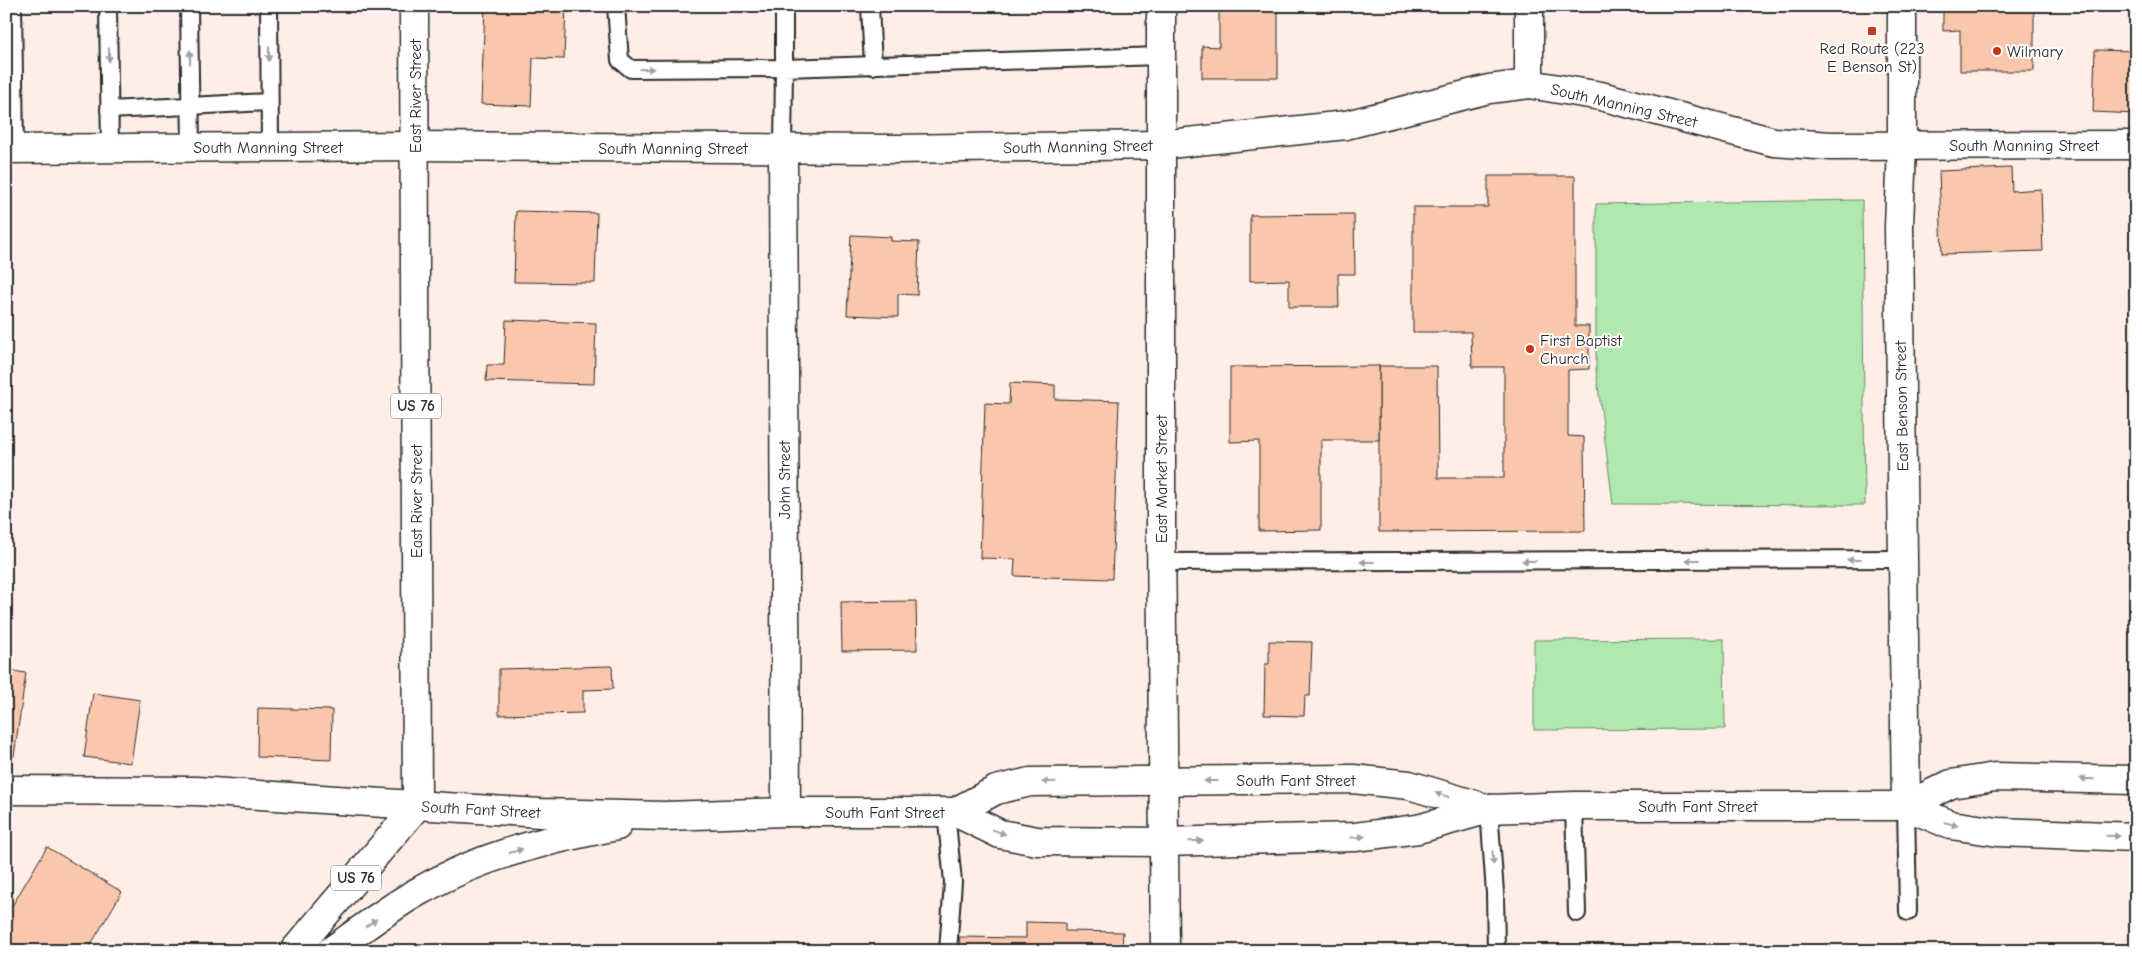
<svg xmlns="http://www.w3.org/2000/svg" width="2142" height="957" font-family="'Comic Neue',sans-serif">
  <style>
    .green { fill: #afe9ae; stroke: #6d8a6c }
    .building { fill: #fbc7ac; stroke: #2b2b2b }
    .lines { fill: none; stroke-linecap: round; stroke-linejoin: round }
    .lane-casing { stroke: #2b2b2b; stroke-width: 20 }
    .street-casing { stroke: #2b2b2b; stroke-width: 31 }
    .secondary-casing { stroke: #2b2b2b; stroke-width: 31 }
    .primary-casing { stroke: #2b2b2b; stroke-width: 31 }
    .lane { stroke: #fff; stroke-width: 16 }
    .street { stroke: #fff; stroke-width: 28 }
    .secondary { stroke: #fff; stroke-width: 28 }
    .primary { stroke: #fff; stroke-width: 28 }
    .oneway { fill: #a0a0a0 }
    .poi-dot { fill: #c8321e; stroke: #fff; stroke-width: 2 }
    .labels { text-anchor: middle; stroke-width: 4; stroke-linejoin: round; paint-order: stroke }
    .shield { fill: #fff; stroke: #6b6b6b; stroke-width: 1 }
    .shield-label { font-size: 15px; font-weight: bold; fill: #2b2b2b }
    .poi-label { font-size: 16px; fill: #2b2b2b; stroke: #fff; text-anchor: start }
    .street-label { font-size: 16px; fill: #2b2b2b; stroke: #fff }
  </style>
  <rect width="100%" height="100%" fill="#feeee6"/>
  <filter id="ink" filterUnits="userSpaceOnUse"><feTurbulence type="fractalNoise" baseFrequency=".02" numOctaves="2"/><feDisplacementMap in="SourceGraphic" scale="10" xChannelSelector="R" yChannelSelector="G"/><feConvolveMatrix kernelMatrix="1 2 1 2 8 2 1 2 1" color-interpolation-filters="sRGB"/></filter>
  <g filter="url(#ink)">
    <g class="green">
      <path d="M 1862,200 L 1865,505 L 1613,504 L 1596,370 L 1596,204 Z"/>
      <path d="M 1724,639 L 1725,729 L 1534,730 L 1534,640 Z"/>
    </g>
    <g class="building">
      <path d="M 485,6 L 566,6 L 564,59 L 533,58 L 531,106 L 481,104 Z"/>
      <path d="M 1219,6 L 1278,6 L 1278,78 L 1202,78 L 1202,46 L 1219,47 Z"/>
      <path d="M 1943,6 L 2034,6 L 2034,71 L 1960,71 L 1960,30 L 1943,31 Z"/>
      <path d="M 2095,50 L 2136,51 L 2136,114 L 2093,112 Z"/>
      <path d="M 2011,168 L 2012,191 L 2041,189 L 2043,251 L 1942,254 L 1939,171 Z"/>
      <path d="M 1488,176 L 1575,176 L 1575,326 L 1589,326 L 1589,369 L 1568,370 L 1568,436 L 1584,437 L 1585,531 L 1379,532 L 1379,366 L 1437,366 L 1438,478 L 1504,478 L 1504,367 L 1472,367 L 1471,332 L 1413,332 L 1413,207 L 1488,207 Z"/>
      <path d="M 516,211 L 597,213 L 595,283 L 514,282 Z"/>
      <path d="M 1354,214 L 1355,274 L 1338,274 L 1339,307 L 1289,307 L 1289,280 L 1250,281 L 1250,215 Z"/>
      <path d="M 851,235 L 891,237 L 891,241 L 919,242 L 917,295 L 898,294 L 898,317 L 847,315 Z"/>
      <path d="M 506,320 L 596,323 L 594,384 L 486,381 L 487,365 L 504,365 Z"/>
      <path d="M 1379,366 L 1379,440 L 1321,440 L 1321,530 L 1259,531 L 1259,441 L 1230,442 L 1230,367 Z"/>
      <path d="M 1010,383 L 1055,385 L 1055,399 L 1119,401 L 1112,579 L 1014,576 L 1015,559 L 980,558 L 985,403 L 1009,404 Z"/>
      <path d="M 916,601 L 917,650 L 842,651 L 841,602 Z"/>
      <path d="M 1269,641 L 1312,642 L 1310,696 L 1305,696 L 1304,716 L 1264,715 L 1265,664 L 1269,664 Z"/>
      <path d="M 612,666 L 613,689 L 583,690 L 583,713 L 499,715 L 499,669 Z"/>
      <path d="M 6,670 L 26,673 L 14,756 L 6,755 Z"/>
      <path d="M 93,693 L 140,700 L 131,763 L 84,757 Z"/>
      <path d="M 258,708 L 332,710 L 331,760 L 257,757 Z"/>
      <path d="M 47,847 L 122,892 L 87,951 L 6,951 L 6,916 Z"/>
      <path d="M 1026,922 L 1065,923 L 1065,931 L 1123,932 L 1122,951 L 961,951 L 959,937 L 1026,938 Z"/>
    </g>
    <g class="lines">
      <defs>
        <g id="lane">
          <path d="M 13,6 L 15,149"/>
          <path d="M 108,6 L 110,149"/>
          <path d="M 189,6 L 191,148"/>
          <path d="M 269,6 L 270,147"/>
          <path d="M 616,6 L 620,60 L 631,69 L 784,68 L 784,6"/>
          <path d="M 870,6 L 873,66"/>
          <path d="M 109,110 L 269,102"/>
          <path d="M 783,148 L 784,68 L 1161,56"/>
          <path d="M 1161,562 L 1903,559"/>
          <path d="M 1574,806 L 1577,913"/>
          <path d="M 1906,806 L 1908,912"/>
          <path d="M 1489,809 L 1495,893 L 1496,951"/>
          <path d="M 946,812 L 953,882 L 948,951"/>
        </g>
        <g id="street">
          <path d="M 1529,6 L 1529,84"/>
          <path d="M 1902,6 L 1902,146 L 1899,227 L 1906,806"/>
          <path d="M 783,148 L 786,812"/>
          <path d="M 6,149 L 415,146 L 896,149 L 1160,145 L 1346,125 L 1489,89 L 1529,84 L 1601,96 L 1774,142 L 1831,146 L 2136,145"/>
        </g>
        <g id="secondary">
          <path d="M 1161,6 L 1161,531 L 1165,951"/>
          <path d="M 6,790 L 196,791 L 540,813 L 665,816 L 786,812 L 955,812 L 996,790 L 1030,782 L 1353,779 L 1409,785 L 1489,809"/>
          <path d="M 1906,806 L 1951,784 L 1995,777 L 2136,780"/>
          <path d="M 955,812 L 1000,834 L 1037,841 L 1163,842 L 1355,837 L 1418,829 L 1489,809 L 1574,806 L 1906,806 L 1951,825 L 1998,832 L 2136,837"/>
          <path d="M 331,951 C 361,930 391,906 423,889 C 482,855 551,839 617,826"/>
        </g>
        <path id="primary" d="M 294,951 L 417,806 L 414,6"/>
      </defs>
      <use href="#lane" class="lane-casing"/>
      <use href="#street" class="street-casing"/>
      <use href="#secondary" class="secondary-casing"/>
      <use href="#primary" class="primary-casing"/>
      <use href="#lane" class="lane"/>
      <use href="#street" class="street"/>
      <use href="#secondary" class="secondary"/>
      <use href="#primary" class="primary"/>
    </g>
    <defs><path id="oneway-solid" d="M-6-.8H1V-3.2L6.5 0L1 3.2V.8H-6Z" transform="scale(1.25)"/></defs>
    <g class="oneway">
      <use href="#oneway-solid" transform="translate(269 54) rotate(90)"/>
      <use href="#oneway-solid" transform="translate(109 55) rotate(89)"/>
      <use href="#oneway-solid" transform="translate(190 57) rotate(-91)"/>
      <use href="#oneway-solid" transform="translate(647 69) rotate(-1)"/>
      <use href="#oneway-solid" transform="translate(1692 560) rotate(180)"/>
      <use href="#oneway-solid" transform="translate(1854 560) rotate(180)"/>
      <use href="#oneway-solid" transform="translate(1529 561) rotate(180)"/>
      <use href="#oneway-solid" transform="translate(1367 562) rotate(180)"/>
      <use href="#oneway-solid" transform="translate(2087 779) rotate(-179)"/>
      <use href="#oneway-solid" transform="translate(1211 781) rotate(180)"/>
      <use href="#oneway-solid" transform="translate(1049 782) rotate(179)"/>
      <use href="#oneway-solid" transform="translate(1442 795) rotate(-163)"/>
      <use href="#oneway-solid" transform="translate(1951 824) rotate(16)"/>
      <use href="#oneway-solid" transform="translate(999 832) rotate(20)"/>
      <use href="#oneway-solid" transform="translate(2113 836) rotate(2)"/>
      <use href="#oneway-solid" transform="translate(1358 837) rotate(-5)"/>
      <use href="#oneway-solid" transform="translate(1196 841) rotate(-1)"/>
      <use href="#oneway-solid" transform="translate(516 851) rotate(-17)"/>
      <use href="#oneway-solid" transform="translate(1493 858) rotate(86)"/>
      <use href="#oneway-solid" transform="translate(371 923) rotate(-34)"/>
    </g>
  </g>
  <g class="poi-dot">
    <rect x="1867" y="26" width="10" height="10" rx="2.5"/>
    <circle cx="1997" cy="51" r="5"/>
    <circle cx="1530" cy="349" r="5"/>
  </g>
  <g class="labels">
    <g class="shield">
      <rect x="391" y="393.5" width="50" height="25" rx="4"/>
      <rect x="331" y="865.5" width="50" height="25" rx="4"/>
    </g>
    <g class="shield-label">
      <text x="416" y="411">US 76</text>
      <text x="356" y="883">US 76</text>
    </g>
    <g class="poi-label">
      <text x="1872" y="54" text-anchor="middle">Red Route (223<tspan x="1872" dy="18">E Benson St)</tspan></text>
      <text x="2007" y="57">Wilmary</text>
      <text x="1540" y="346">First Baptist<tspan x="1540" dy="18">Church</tspan></text>
    </g>
    <g class="street-label">
      <text transform="translate(415 96) rotate(-90)" y="6">East River Street</text>
      <text transform="translate(1624 105) rotate(13)" y="6">South Manning Street</text>
      <text x="2024" y="151">South Manning Street</text>
      <text transform="translate(1078 146) rotate(-1)" y="6">South Manning Street</text>
      <text x="268" y="153">South Manning Street</text>
      <text x="673" y="154">South Manning Street</text>
      <text transform="translate(1901 406) rotate(-91)" y="6">East Benson Street</text>
      <text transform="translate(1161 479) rotate(-90)" y="6">East Market Street</text>
      <text transform="translate(784 480) rotate(-90)" y="6">John Street</text>
      <text transform="translate(416 501) rotate(-90)" y="6">East River Street</text>
      <text x="1296" y="786">South Fant Street</text>
      <text x="1698" y="812">South Fant Street</text>
      <text transform="translate(481 809) rotate(3)" y="6">South Fant Street</text>
      <text x="885" y="818">South Fant Street</text>
    </g>
  </g>
  <rect width="2142" height="957" fill="none" stroke="#fff" stroke-width="25"/>
  <rect x="12" y="12" width="2117" height="932" fill="none" stroke="#2b2b2b" stroke-width="2" filter="url(#ink)"/>
</svg>
